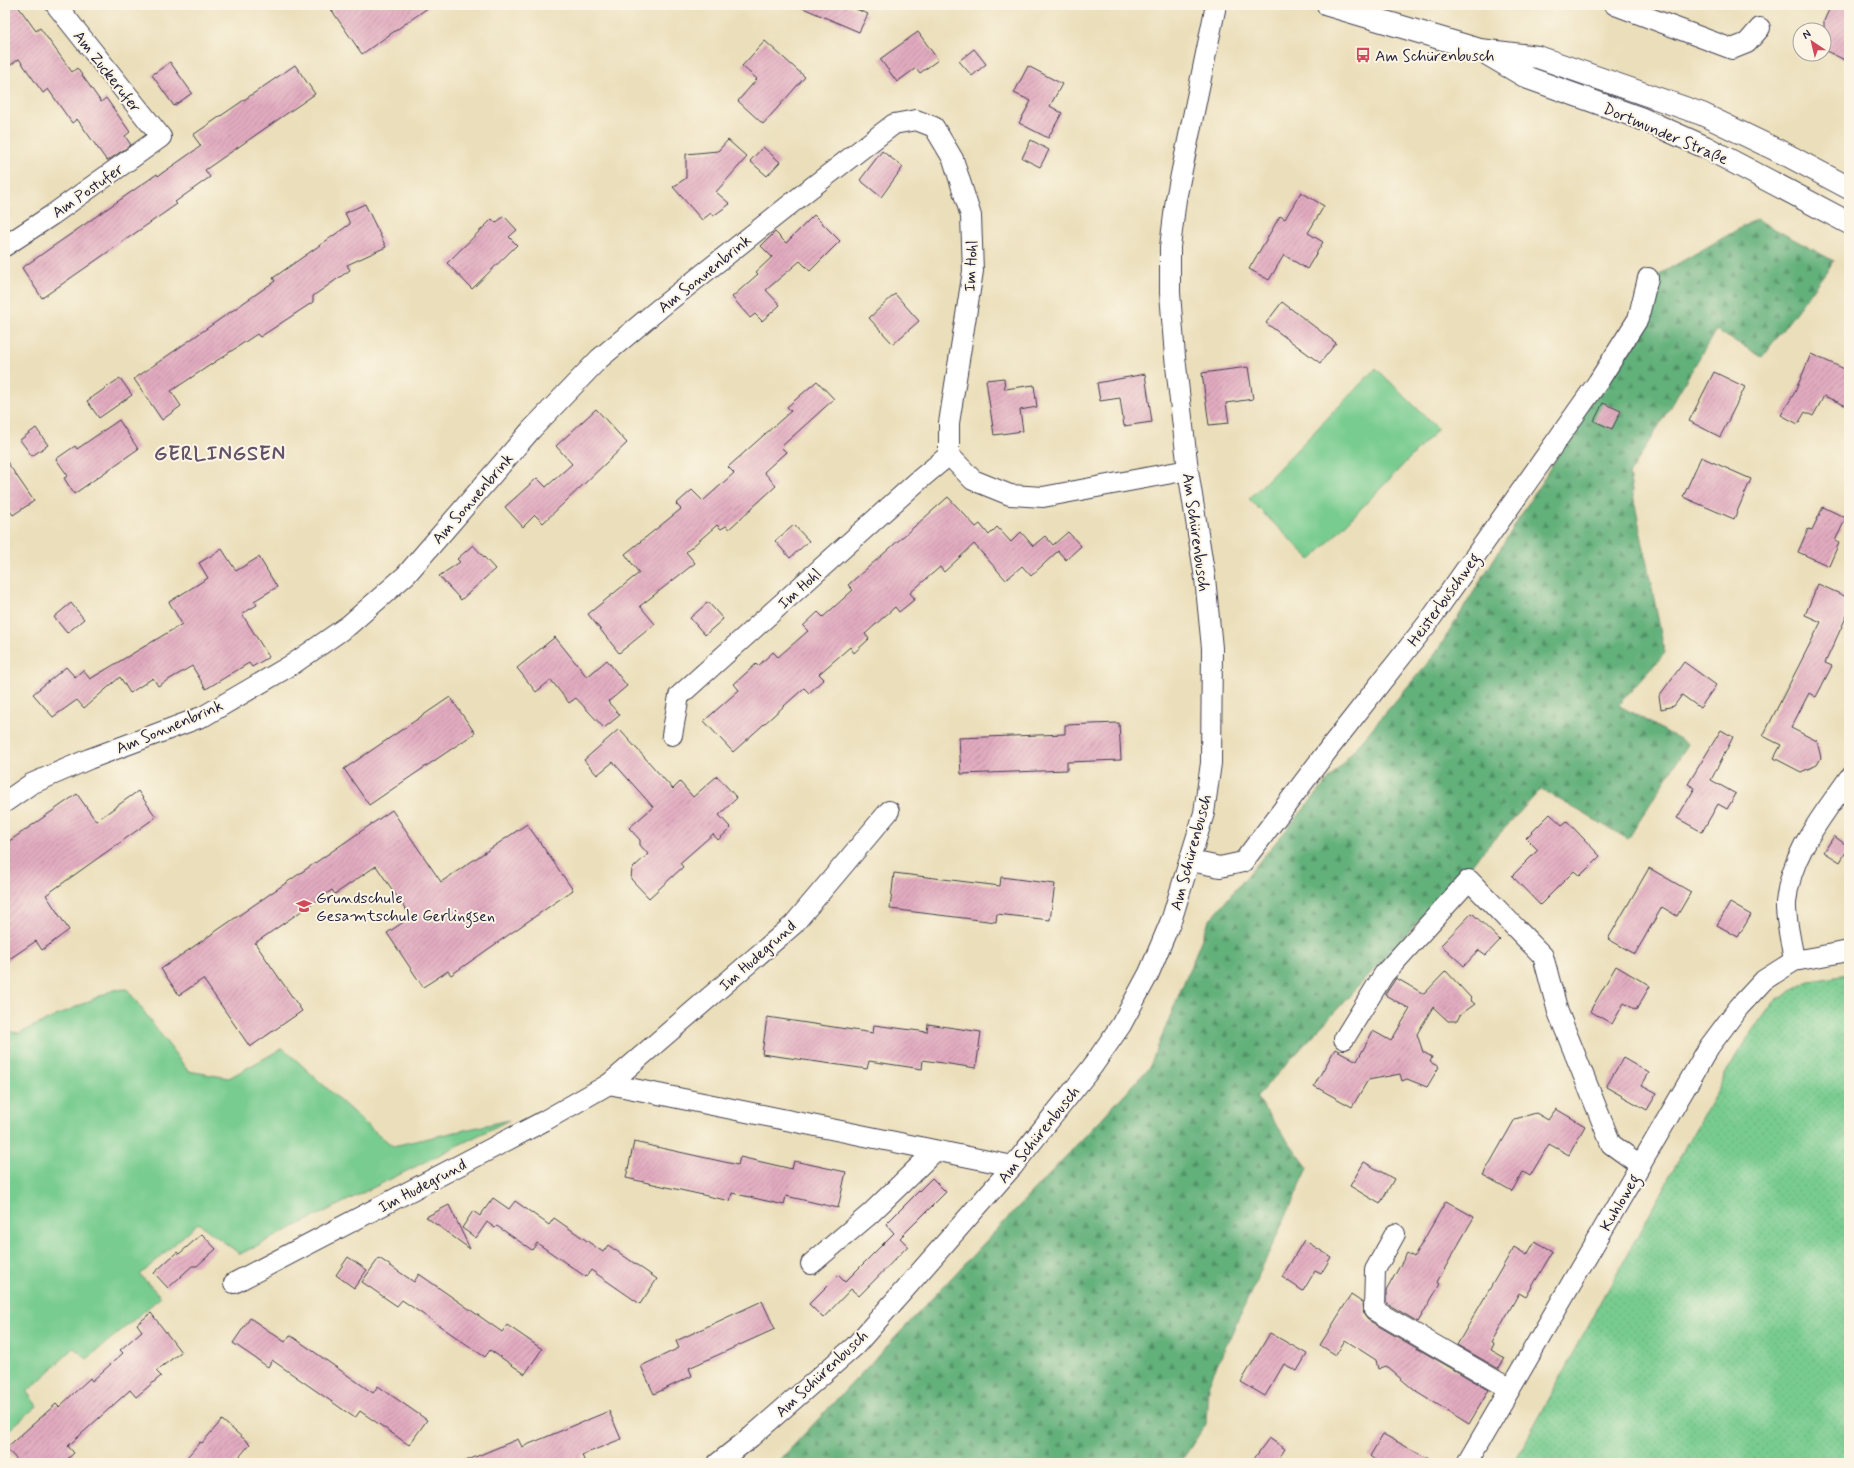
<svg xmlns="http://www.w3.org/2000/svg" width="1854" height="1468" font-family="Mynerve,sans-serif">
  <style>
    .grass { fill: url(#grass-dots); stroke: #4d7766 }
    .forest { fill: url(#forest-firs); stroke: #42695a }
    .green { fill: #78cc90; stroke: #4d7766 }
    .building { fill: url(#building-hatch) }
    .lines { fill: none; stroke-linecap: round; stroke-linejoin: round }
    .street-casing { stroke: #403e4e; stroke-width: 22 }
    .secondary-casing { stroke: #403e4e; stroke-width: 24 }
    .street { stroke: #fff; stroke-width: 20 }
    .secondary { stroke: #fff; stroke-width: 22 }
    .labels { text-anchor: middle; stroke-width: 4; stroke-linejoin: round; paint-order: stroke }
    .poi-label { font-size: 16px; fill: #22223b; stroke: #fcf5e5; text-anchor: start }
    .street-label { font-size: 16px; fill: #22223b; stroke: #fcf5e5 }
    .district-label { font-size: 20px; font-weight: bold; letter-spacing: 1px; fill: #65526a; stroke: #fcf5e5 }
  </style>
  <defs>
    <pattern id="grass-dots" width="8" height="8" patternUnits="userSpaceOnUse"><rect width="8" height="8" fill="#78cc90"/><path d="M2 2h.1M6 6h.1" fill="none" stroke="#68af7d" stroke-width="1.8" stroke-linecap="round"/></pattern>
    <pattern id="forest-firs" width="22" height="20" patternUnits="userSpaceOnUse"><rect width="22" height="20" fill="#62b07a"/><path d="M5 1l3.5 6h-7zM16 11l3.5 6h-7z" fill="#508f65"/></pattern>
    <pattern id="building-hatch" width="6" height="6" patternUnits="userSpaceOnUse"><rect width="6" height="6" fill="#e2abc0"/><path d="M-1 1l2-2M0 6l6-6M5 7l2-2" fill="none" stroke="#b78b9d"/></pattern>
  </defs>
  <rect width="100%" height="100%" fill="#fcf5e5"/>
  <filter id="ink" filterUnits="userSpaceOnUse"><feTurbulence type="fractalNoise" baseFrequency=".025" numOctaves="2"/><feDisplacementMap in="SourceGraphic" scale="8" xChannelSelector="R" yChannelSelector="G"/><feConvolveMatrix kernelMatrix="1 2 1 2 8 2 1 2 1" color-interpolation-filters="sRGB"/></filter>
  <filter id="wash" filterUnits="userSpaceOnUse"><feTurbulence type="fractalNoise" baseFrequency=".012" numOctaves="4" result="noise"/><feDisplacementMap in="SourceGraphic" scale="16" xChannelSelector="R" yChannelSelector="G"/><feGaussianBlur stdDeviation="0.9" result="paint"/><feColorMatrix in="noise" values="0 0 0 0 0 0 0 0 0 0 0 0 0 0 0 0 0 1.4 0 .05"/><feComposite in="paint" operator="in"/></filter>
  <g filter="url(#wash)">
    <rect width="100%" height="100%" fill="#ebdfbb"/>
    <path class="grass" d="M 1849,975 L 1849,1463 L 1513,1463 L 1739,1050 L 1774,1002 L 1810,981 Z"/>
    <path class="forest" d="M 1756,219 L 1834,261 L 1762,357 L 1716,330 L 1629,475 L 1665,653 L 1618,705 L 1688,744 L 1628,839 L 1541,789 L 1256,1097 L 1308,1168 L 1208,1385 L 1206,1424 L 1180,1463 L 777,1463 L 1149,1068 L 1209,921 L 1436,653 L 1642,319 L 1658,275 Z"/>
    <g class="green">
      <path d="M 1376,368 L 1438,429 L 1311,560 L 1249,499 Z"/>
      <path d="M 127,989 L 188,1071 L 229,1078 L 283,1048 L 368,1126 L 393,1146 L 509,1120 L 240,1254 L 198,1223 L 140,1275 L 161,1297 L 87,1359 L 74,1348 L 27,1392 L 37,1406 L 5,1433 L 5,1031 L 19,1033 L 113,990 Z"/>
    </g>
    <g id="blocks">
      <g class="building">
        <path d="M 5,5 L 17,5 L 36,31 L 40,28 L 72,72 L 77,68 L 101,102 L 106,98 L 130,132 L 125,136 L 131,145 L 107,161 L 77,119 L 72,123 L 48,89 L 43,93 L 19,59 L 5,69 Z"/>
        <path d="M 328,5 L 432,5 L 362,54 Z"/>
        <path d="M 796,5 L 846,5 L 868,14 L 859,32 Z"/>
        <path d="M 1831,5 L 1849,5 L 1849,62 L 1824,50 L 1824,21 Z"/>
        <path d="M 918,32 L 938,60 L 920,73 L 916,68 L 897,82 L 880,59 Z"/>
        <path d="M 765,41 L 805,77 L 763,124 L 738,101 L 757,79 L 742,66 Z"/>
        <path d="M 974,49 L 986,64 L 972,76 L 959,61 Z"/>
        <path d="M 170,62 L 192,93 L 174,106 L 152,75 Z"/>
        <path d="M 295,65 L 315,94 L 205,170 L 210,177 L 175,202 L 177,204 L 42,298 L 22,268 L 157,174 L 158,176 L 201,146 L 193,135 Z"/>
        <path d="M 1028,66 L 1062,84 L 1050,106 L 1062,113 L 1048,138 L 1019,123 L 1031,101 L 1014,93 Z"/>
        <path d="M 728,140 L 747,157 L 716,192 L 730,204 L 713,216 L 711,213 L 702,220 L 673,187 L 686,178 L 686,154 L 718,151 Z"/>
        <path d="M 1031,140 L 1049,150 L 1040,167 L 1022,158 Z"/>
        <path d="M 763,147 L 780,162 L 767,176 L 750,161 Z"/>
        <path d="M 882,151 L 903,167 L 881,197 L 860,180 Z"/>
        <path d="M 1301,192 L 1324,206 L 1308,233 L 1323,242 L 1307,269 L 1284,255 L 1269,280 L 1249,269 L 1280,216 L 1285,219 Z"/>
        <path d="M 365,204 L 386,247 L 347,265 L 350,270 L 313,296 L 313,302 L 260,337 L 257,334 L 171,391 L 181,406 L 162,420 L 134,379 L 275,281 L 273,278 L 350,224 L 345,213 Z"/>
        <path d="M 814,215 L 840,241 L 810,271 L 800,261 L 766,290 L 780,305 L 762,321 L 755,314 L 750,318 L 732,297 L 758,274 L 756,272 L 772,257 L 761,246 L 775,232 L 786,243 Z"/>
        <path d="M 504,216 L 517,230 L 509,237 L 517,245 L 472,289 L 447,263 L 492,219 L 496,223 Z"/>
        <path d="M 895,294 L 919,321 L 893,344 L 869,318 Z"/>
        <path d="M 1282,302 L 1336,343 L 1320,363 L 1266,323 Z"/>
        <path d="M 1811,354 L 1849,371 L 1849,407 L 1824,396 L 1813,416 L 1805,412 L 1798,424 L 1781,415 L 1795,392 Z"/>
        <path d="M 1248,367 L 1253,399 L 1226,403 L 1229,423 L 1209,425 L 1202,373 Z"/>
        <path d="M 1714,372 L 1745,387 L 1720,437 L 1689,421 Z"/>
        <path d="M 1145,374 L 1152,422 L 1124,426 L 1120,398 L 1100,401 L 1097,383 Z"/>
        <path d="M 120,378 L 132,395 L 99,418 L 87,401 Z"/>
        <path d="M 1004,378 L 1005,389 L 1034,385 L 1037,407 L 1020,410 L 1023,431 L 994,435 L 986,380 Z"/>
        <path d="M 817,381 L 834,399 L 781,447 L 786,452 L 764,472 L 776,486 L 729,529 L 726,526 L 721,529 L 717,525 L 686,552 L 695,563 L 640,606 L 655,624 L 619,653 L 588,614 L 639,573 L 625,554 L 681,509 L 676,504 L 692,490 L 703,501 L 734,473 L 728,467 L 791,411 L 787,407 Z"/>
        <path d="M 1603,403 L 1621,411 L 1612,429 L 1594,421 Z"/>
        <path d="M 596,409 L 627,443 L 543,523 L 535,515 L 523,527 L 505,507 L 537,478 L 546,487 L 572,464 L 556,446 Z"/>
        <path d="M 119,420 L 138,449 L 74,494 L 64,478 L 68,476 L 56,459 L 75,446 L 77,449 Z"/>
        <path d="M 36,428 L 48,445 L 32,456 L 20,440 Z"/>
        <path d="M 1701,457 L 1751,479 L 1734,519 L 1683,497 Z"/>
        <path d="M 5,459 L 34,501 L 13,515 L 5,504 Z"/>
        <path d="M 948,497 L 976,527 L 980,524 L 989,535 L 997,527 L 1011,542 L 1021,532 L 1033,546 L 1045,536 L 1053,545 L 1068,532 L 1081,546 L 1066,560 L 1058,551 L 1031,576 L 1022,566 L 1006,580 L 974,544 L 944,572 L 940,567 L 910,593 L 915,599 L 899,612 L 895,607 L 865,634 L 869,639 L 854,653 L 850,647 L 819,674 L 824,679 L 809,693 L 804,688 L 733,752 L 704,721 L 739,690 L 734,684 L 756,664 L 758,666 L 773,652 L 778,657 L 808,631 L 803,626 L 818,612 L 823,617 L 853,590 L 848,585 Z"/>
        <path d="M 1823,507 L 1846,518 L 1835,541 L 1839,543 L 1829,566 L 1798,552 L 1808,529 L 1812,530 Z"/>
        <path d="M 794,525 L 809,541 L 790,558 L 775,541 Z"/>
        <path d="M 473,545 L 495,569 L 461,600 L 439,576 L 460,562 L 457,559 Z"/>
        <path d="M 222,549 L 236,571 L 259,557 L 277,587 L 254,601 L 257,605 L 242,614 L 269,657 L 252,667 L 249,663 L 206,689 L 192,666 L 158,686 L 153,678 L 130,693 L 120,677 L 84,708 L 77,700 L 53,717 L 33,694 L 66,667 L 75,677 L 83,670 L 90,679 L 182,624 L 169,602 L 208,578 L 199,563 Z"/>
        <path d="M 1818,584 L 1849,598 L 1849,611 L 1825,663 L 1832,666 L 1816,697 L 1809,693 L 1791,728 L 1817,741 L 1821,758 L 1817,765 L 1801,772 L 1774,758 L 1781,745 L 1763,736 L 1821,622 L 1805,615 Z"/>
        <path d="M 708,602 L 723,619 L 705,635 L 690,618 Z"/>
        <path d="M 71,603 L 84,619 L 67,633 L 54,617 Z"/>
        <path d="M 555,637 L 587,677 L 607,660 L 627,686 L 608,702 L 620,715 L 604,728 L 576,698 L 569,703 L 551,680 L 536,692 L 517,668 Z"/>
        <path d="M 1684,662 L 1716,685 L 1700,708 L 1682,695 L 1674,706 L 1661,709 L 1659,696 Z"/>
        <path d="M 450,697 L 475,733 L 369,805 L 344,769 Z"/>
        <path d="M 1119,723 L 1121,760 L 1067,762 L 1067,770 L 961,774 L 959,738 L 1065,734 L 1065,725 Z"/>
        <path d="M 619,729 L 673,789 L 680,782 L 693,797 L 717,776 L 737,798 L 719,815 L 731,828 L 718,840 L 713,834 L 680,863 L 683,867 L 649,898 L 631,879 L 632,869 L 648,854 L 640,845 L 640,840 L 629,828 L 653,807 L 613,762 L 597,775 L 584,760 Z"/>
        <path d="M 1721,730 L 1733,737 L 1711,780 L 1736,794 L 1727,809 L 1718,804 L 1702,832 L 1677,818 L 1695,788 L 1688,784 Z"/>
        <path d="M 138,791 L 156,817 L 46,895 L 69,930 L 42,950 L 36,941 L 5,962 L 5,844 L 77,794 L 96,821 Z"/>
        <path d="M 392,810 L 441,882 L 527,824 L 573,890 L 451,975 L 448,971 L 423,987 L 387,933 L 411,917 L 376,866 L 335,894 L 332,890 L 255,943 L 302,1011 L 250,1047 L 203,979 L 179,995 L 161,969 Z"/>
        <path d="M 1550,814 L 1562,825 L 1567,821 L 1600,856 L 1580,876 L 1574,871 L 1540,905 L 1512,876 L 1538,850 L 1526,838 Z"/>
        <path d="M 1834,836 L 1849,847 L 1840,862 L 1824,852 Z"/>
        <path d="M 1649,868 L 1691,892 L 1677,916 L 1662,907 L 1635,954 L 1608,939 Z"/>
        <path d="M 894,873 L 1000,886 L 1001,877 L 1055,884 L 1050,920 L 997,914 L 996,922 L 890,909 Z"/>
        <path d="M 1730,903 L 1751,915 L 1738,937 L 1717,925 Z"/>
        <path d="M 1472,913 L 1500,940 L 1486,955 L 1479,950 L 1464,966 L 1441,945 Z"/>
        <path d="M 1616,966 L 1650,986 L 1636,1010 L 1624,1003 L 1612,1024 L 1590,1011 Z"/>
        <path d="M 1446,971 L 1471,998 L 1470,1000 L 1475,1004 L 1460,1015 L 1457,1021 L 1448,1021 L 1433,1007 L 1417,1034 L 1423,1052 L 1432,1057 L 1430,1062 L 1439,1067 L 1427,1087 L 1407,1079 L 1402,1081 L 1400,1074 L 1368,1080 L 1352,1107 L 1314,1086 L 1335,1049 L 1357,1061 L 1373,1031 L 1391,1041 L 1410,1009 L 1385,995 L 1396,978 L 1424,994 Z"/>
        <path d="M 767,1017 L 873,1033 L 874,1025 L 927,1032 L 928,1024 L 981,1032 L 976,1068 L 923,1060 L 922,1069 L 869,1061 L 867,1069 L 762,1054 Z"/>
        <path d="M 1623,1058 L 1649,1073 L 1642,1085 L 1657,1093 L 1647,1110 L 1606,1087 Z"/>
        <path d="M 1556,1109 L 1585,1126 L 1569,1155 L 1549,1144 L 1530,1176 L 1523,1172 L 1512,1191 L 1483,1175 L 1515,1119 L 1536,1113 L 1548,1120 Z"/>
        <path d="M 634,1142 L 738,1165 L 740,1157 L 792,1169 L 794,1161 L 846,1172 L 838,1208 L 786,1196 L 784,1205 L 732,1193 L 730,1201 L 626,1178 Z"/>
        <path d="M 1364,1162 L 1394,1179 L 1380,1204 L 1350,1186 Z"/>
        <path d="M 932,1178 L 946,1192 L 900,1238 L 908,1246 L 859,1296 L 851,1289 L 823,1318 L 809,1304 L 838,1275 L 845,1282 L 894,1233 L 886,1224 Z"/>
        <path d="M 493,1198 L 509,1209 L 515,1201 L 549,1225 L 554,1218 L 603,1252 L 608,1245 L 657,1279 L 640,1304 L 591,1270 L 586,1277 L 537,1243 L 532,1250 L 497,1226 L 495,1228 L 487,1222 L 476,1238 L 462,1228 L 473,1211 L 480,1216 Z"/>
        <path d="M 1446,1201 L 1474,1217 L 1437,1282 L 1440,1284 L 1418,1322 L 1386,1303 L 1386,1291 L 1407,1253 L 1414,1257 Z"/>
        <path d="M 449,1205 L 470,1249 L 426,1217 Z"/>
        <path d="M 202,1234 L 216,1249 L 197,1266 L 192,1266 L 168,1288 L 154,1273 L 177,1252 L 179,1254 Z"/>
        <path d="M 1304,1240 L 1331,1257 L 1321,1274 L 1315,1271 L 1303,1291 L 1282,1277 Z"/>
        <path d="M 1535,1241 L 1553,1251 L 1526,1297 L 1519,1293 L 1491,1343 L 1494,1344 L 1491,1350 L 1505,1358 L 1499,1369 L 1457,1345 L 1514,1247 L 1527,1255 Z"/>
        <path d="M 348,1257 L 367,1270 L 354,1288 L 336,1275 Z"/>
        <path d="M 379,1258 L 414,1282 L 419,1274 L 502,1332 L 507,1325 L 542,1349 L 525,1374 L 490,1350 L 485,1357 L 402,1300 L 397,1306 L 362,1282 Z"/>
        <path d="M 1351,1295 L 1363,1303 L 1364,1315 L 1368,1320 L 1489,1390 L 1469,1424 L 1414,1390 L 1386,1366 L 1378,1369 L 1376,1360 L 1345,1340 L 1336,1355 L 1320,1345 Z"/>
        <path d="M 762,1301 L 775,1329 L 689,1368 L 692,1376 L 654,1394 L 641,1366 L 679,1348 L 676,1341 Z"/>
        <path d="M 151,1313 L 181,1352 L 156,1371 L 161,1376 L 136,1397 L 130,1390 L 68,1446 L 74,1453 L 63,1463 L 20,1463 L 6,1448 L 56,1404 L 59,1407 L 90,1378 L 92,1381 L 123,1353 L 120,1350 L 142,1331 L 137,1324 Z"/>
        <path d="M 250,1318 L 285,1342 L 290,1335 L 373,1393 L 378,1386 L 427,1420 L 409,1445 L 360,1411 L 355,1418 L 272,1360 L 268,1367 L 233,1343 Z"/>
        <path d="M 1270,1333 L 1307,1354 L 1297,1371 L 1284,1364 L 1265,1396 L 1241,1382 Z"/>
        <path d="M 609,1411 L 621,1439 L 582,1455 L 585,1463 L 461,1463 L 518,1439 L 522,1447 Z"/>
        <path d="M 222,1420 L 250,1444 L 234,1463 L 182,1463 L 200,1442 L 202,1443 Z"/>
        <path d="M 1383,1434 L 1436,1463 L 1378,1463 L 1370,1456 Z"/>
        <path d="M 1269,1438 L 1285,1449 L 1276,1463 L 1251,1463 Z"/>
      </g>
    </g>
  </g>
  <g filter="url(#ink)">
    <use href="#blocks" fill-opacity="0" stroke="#403e4e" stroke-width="1"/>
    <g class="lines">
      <defs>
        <g id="street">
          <path d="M 1615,5 L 1732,49 L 1747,43 L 1760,28"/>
          <path d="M 5,246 L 52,215 L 161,137 L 56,5"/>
          <path d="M 672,735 L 679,696 L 919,480 L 949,455"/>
          <path d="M 5,802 L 31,784 L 89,759 L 204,716 L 293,664 L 349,625 L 406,575 L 531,430 L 599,359 L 660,308 L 807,191 L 894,124 L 916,120 L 934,127 L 953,159 L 971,216 L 973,271 L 949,423 L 949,455 L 973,480 L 1010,495 L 1043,497 L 1188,470"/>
          <path d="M 889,811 L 793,925 L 609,1084 L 1013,1166"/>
          <path d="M 1191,861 L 1220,867 L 1243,862 L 1331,746 L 1427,624 L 1598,382 L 1638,319 L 1648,278"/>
          <path d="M 1794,961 C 1792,945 1785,919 1786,903 C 1790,854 1822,817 1849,778"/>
          <path d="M 1344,1039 L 1384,974 L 1469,880 L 1543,956 L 1558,1012 L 1611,1144 L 1640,1165"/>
          <path d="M 1395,1234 L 1375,1270 L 1374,1310 L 1510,1389"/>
          <path d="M 811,1264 L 870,1214 L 935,1151"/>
          <path d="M 234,1283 L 544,1121 L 609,1084"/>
          <path d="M 718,1463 L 751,1437 L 855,1346 L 1013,1166 L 1092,1067 L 1121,1025 L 1149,973 L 1172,918 L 1204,813 L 1211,763 L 1212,648 L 1205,578 L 1188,470 L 1175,357 L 1170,293 L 1170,247 L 1176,199 L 1216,5"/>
          <path d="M 1467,1463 L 1709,1047 L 1739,1007 L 1764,980 L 1794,961 L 1849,951"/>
        </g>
        <g id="secondary">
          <path d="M 1328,5 L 1480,50 L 1538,57 L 1702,114 L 1787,155 L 1849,188"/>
          <path d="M 1489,55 L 1528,78 L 1640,118 L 1705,147 L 1849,223"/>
        </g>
      </defs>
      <use href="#street" class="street-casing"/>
      <use href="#secondary" class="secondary-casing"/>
      <use href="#street" class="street"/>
      <use href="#secondary" class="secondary"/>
    </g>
  </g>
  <defs>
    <symbol id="bus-bare" viewBox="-9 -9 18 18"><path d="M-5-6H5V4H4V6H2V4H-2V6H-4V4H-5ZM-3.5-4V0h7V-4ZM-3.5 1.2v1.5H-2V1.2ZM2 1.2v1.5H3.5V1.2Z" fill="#d1495b" stroke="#fcf5e5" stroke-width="2.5" paint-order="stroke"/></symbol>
    <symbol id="school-bare" viewBox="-9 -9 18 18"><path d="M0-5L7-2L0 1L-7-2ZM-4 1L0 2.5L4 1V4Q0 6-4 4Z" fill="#d1495b" stroke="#fcf5e5" stroke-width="2.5" paint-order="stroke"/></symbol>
  </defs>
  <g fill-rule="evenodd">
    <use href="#bus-bare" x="1352" y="44" width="22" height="22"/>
    <use href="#school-bare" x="293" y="895" width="22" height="22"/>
  </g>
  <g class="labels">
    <g class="poi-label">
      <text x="1375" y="61">Am Schürenbusch</text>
      <text x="316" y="903">Grundschule<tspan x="316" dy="18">Gesamtschule Gerlingsen</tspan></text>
    </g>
    <g class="street-label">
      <text transform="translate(108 71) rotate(52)" y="6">Am Zuckerufer</text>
      <text transform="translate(1666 133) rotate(23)" y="6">Dortmunder Straße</text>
      <text transform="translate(87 190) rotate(-35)" y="6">Am Postufer</text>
      <text transform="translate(970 266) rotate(-87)" y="6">Im Hohl</text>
      <text transform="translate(704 273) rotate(-39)" y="6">Am Sonnenbrink</text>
      <text transform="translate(472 498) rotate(-49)" y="6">Am Sonnenbrink</text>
      <text transform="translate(1197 532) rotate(82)" y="6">Am Schürenbusch</text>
      <text transform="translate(799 588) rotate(-42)" y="6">Im Hohl</text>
      <text transform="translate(1443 599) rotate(-54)" y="6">Heisterbuschweg</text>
      <text transform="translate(169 726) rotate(-23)" y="6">Am Sonnenbrink</text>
      <text transform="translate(1190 852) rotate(-75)" y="6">Am Schürenbusch</text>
      <text transform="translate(757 955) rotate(-42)" y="6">Im Hudegrund</text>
      <text transform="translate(1038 1134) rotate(-51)" y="6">Am Schürenbusch</text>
      <text transform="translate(422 1185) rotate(-28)" y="6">Im Hudegrund</text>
      <text transform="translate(1619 1202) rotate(-60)" y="6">Kuhloweg</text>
      <text transform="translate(821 1373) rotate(-43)" y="6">Am Schürenbusch</text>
    </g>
    <g class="district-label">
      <text x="220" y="460">GERLINGSEN</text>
    </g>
  </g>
  <rect width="1854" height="1468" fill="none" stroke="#fcf5e5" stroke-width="20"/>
  <g transform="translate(1812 42) rotate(325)"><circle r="19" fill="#fcf5e5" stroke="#a5a1a1"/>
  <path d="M0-3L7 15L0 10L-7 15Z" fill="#d1495b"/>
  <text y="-6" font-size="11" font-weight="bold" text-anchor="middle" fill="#22223b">N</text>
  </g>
</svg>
